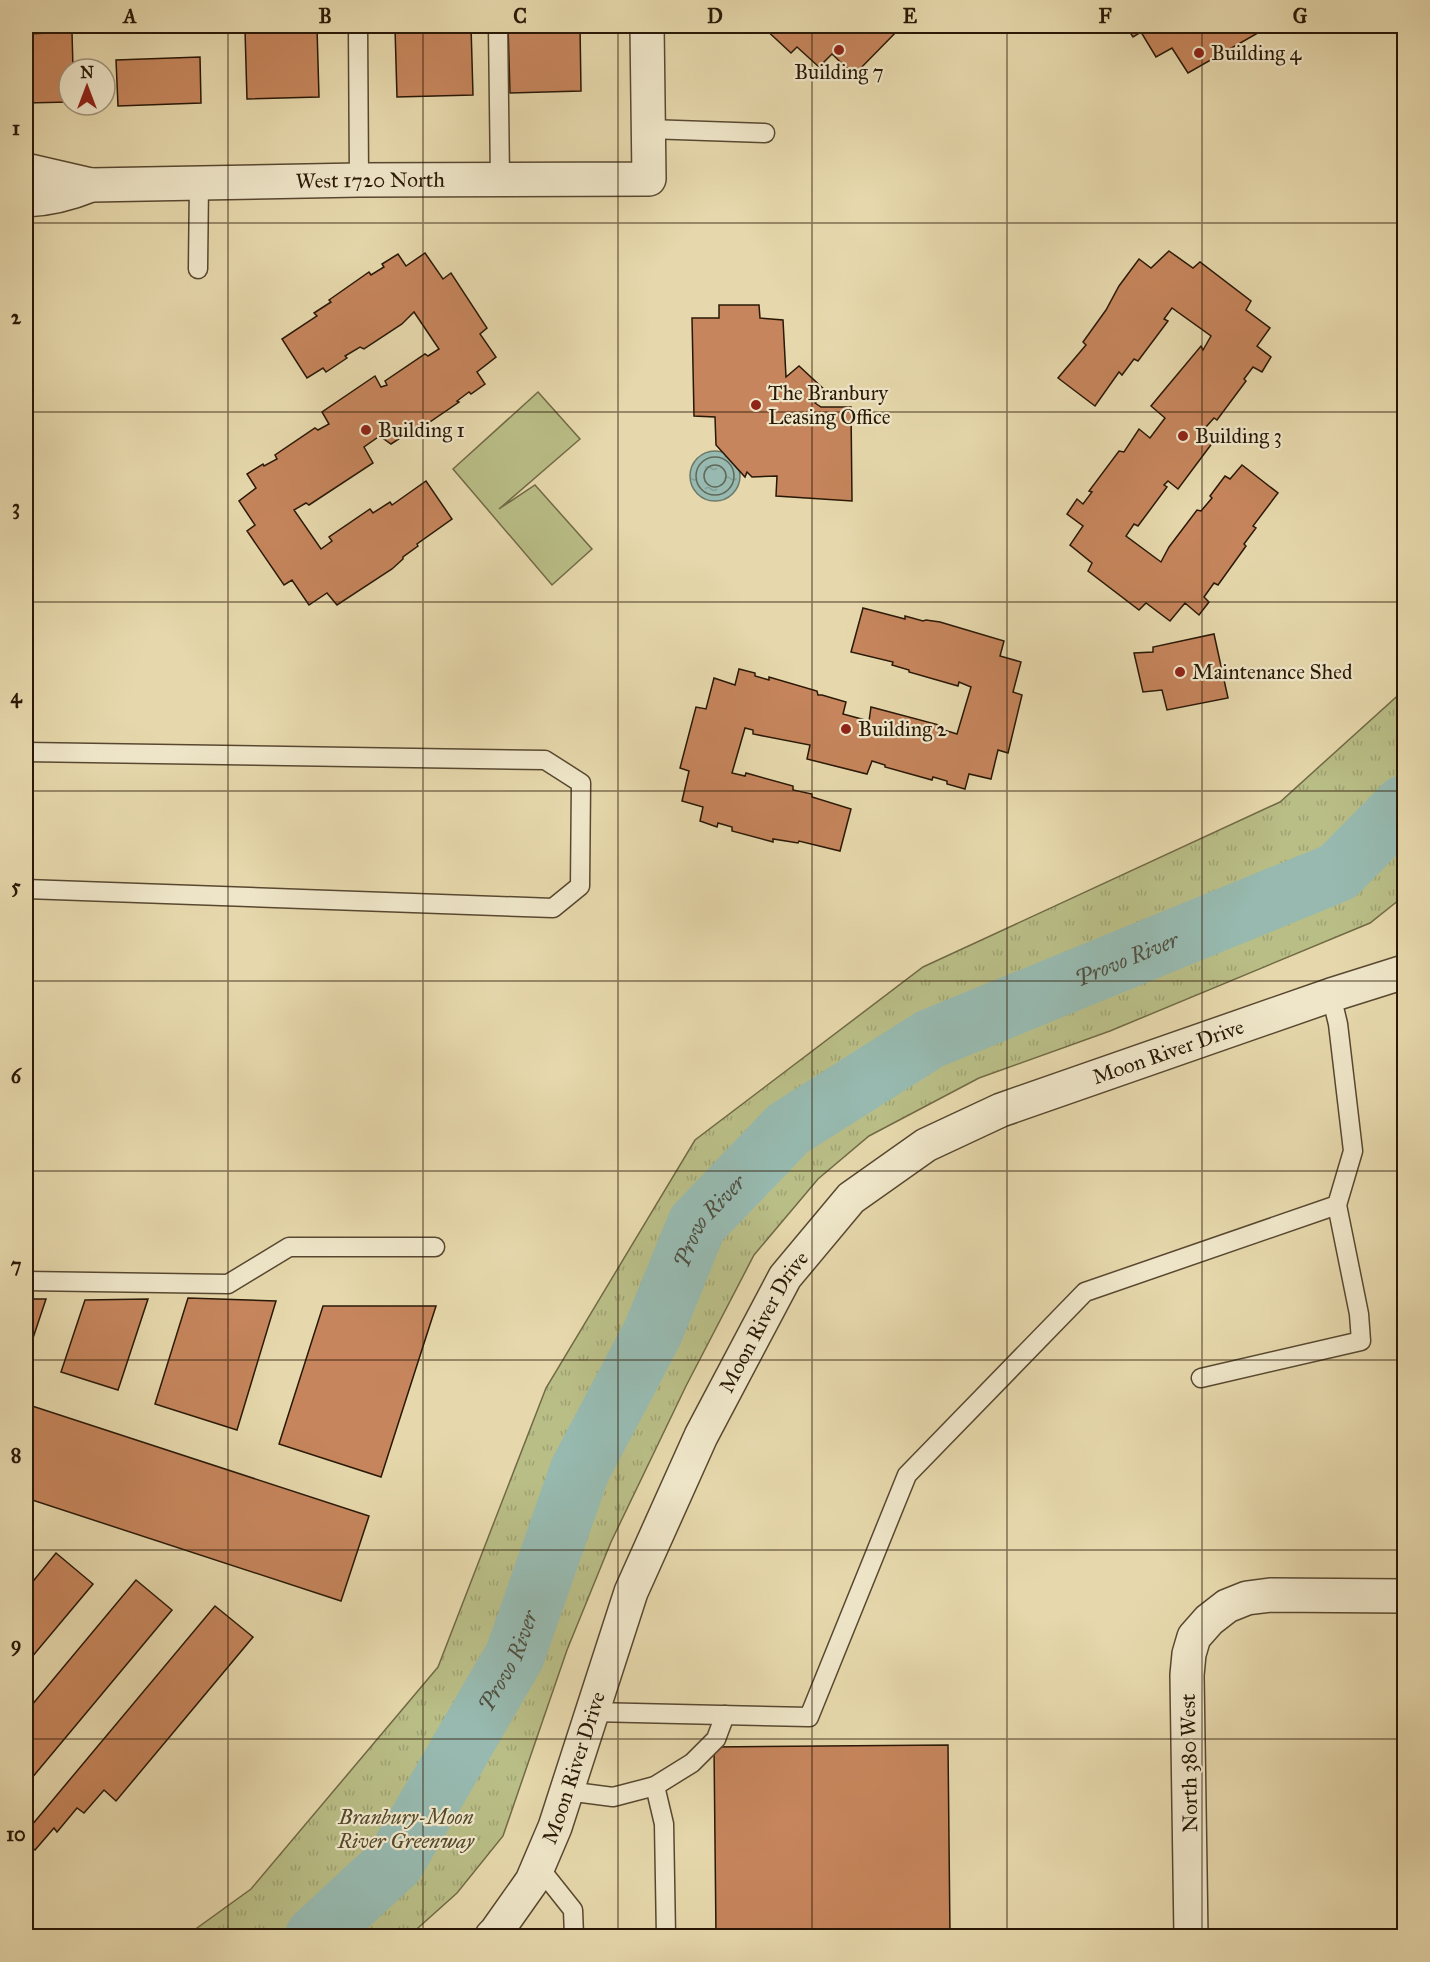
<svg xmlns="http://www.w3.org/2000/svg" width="1430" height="1962" font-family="'IM FELL Great Primer',serif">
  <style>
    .grass { fill: url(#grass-tufts); stroke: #716a46; stroke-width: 1.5 }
    .garden { fill: #b9bd86; stroke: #716a46; stroke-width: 1.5 }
    .water { fill: url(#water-ripples); stroke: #6b796b; stroke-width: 1.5 }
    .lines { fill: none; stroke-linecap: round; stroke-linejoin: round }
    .shore { stroke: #60685a; stroke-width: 1.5 }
    .river { stroke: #97b9af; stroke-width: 60 }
    .building { fill: #c6855c; stroke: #291806; stroke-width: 1.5 }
    .service-casing { stroke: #584830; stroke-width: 21 }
    .minor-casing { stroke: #584830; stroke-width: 36 }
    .tertiary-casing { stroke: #584830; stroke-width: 36 }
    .service { stroke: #efe6c9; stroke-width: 18 }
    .minor { stroke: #efe6c9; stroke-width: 33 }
    .tertiary { stroke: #efe6c9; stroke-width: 33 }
    .grid { fill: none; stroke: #291806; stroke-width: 1.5; stroke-opacity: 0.55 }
    .poi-dot { fill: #8f2418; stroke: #efe6c9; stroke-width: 2 }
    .labels { text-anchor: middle; stroke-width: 4.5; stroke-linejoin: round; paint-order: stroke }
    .poi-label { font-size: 21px; fill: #291806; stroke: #efe6c9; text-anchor: start }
    .street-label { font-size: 21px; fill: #291806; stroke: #efe6c9 }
    .park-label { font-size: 21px; font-style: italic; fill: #544a2c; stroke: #efe6c9 }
    .water-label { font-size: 22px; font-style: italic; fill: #505041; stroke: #efe6c9 }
    .neatline { fill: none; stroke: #291806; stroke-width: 2 }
    .grid-label { font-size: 20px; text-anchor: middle; font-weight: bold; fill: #291806 }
  </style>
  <defs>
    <pattern id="grass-tufts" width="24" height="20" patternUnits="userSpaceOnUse" patternTransform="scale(1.5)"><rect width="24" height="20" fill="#b9bd86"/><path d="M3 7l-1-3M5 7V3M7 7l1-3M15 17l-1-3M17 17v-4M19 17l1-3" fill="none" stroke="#9fa272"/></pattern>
    <pattern id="water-ripples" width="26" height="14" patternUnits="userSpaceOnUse" patternTransform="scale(1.5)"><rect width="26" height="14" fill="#97b9af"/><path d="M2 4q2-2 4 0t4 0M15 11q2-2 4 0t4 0" fill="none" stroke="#829e95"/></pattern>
  </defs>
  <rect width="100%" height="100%" fill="#e6d8ac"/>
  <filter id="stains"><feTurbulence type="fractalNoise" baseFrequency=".00333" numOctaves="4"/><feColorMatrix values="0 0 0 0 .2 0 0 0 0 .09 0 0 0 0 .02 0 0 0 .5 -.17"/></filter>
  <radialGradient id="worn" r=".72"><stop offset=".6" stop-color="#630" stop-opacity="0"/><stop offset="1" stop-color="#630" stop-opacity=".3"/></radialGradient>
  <path class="grass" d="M 1404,690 L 1404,896 L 1370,923 L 1110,1031 L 979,1078 L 869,1136 L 818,1179 L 754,1255 L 686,1386 L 611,1542 L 567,1650 L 503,1836 L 457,1893 L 409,1936 L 186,1936 L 251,1889 L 438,1667 L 546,1388 L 695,1140 L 923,967 L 1280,802 Z"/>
  <path class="garden" d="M 538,392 L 580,439 L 499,509 L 535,485 L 592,549 L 552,585 L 453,469 Z"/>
  <circle class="water" cx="715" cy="476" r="25"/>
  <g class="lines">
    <g class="shore">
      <circle cx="715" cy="476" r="19"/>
      <circle cx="715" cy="476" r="11"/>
    </g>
    <path class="river" id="s1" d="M 315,1936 L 395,1862 L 515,1655 L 580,1470 L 653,1332 L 697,1224 L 788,1129 L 930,1039 L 1338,872 L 1404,805"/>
  </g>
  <g class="building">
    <path d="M 471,26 L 473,95 L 397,97 L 395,28 Z"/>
    <path d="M 508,26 L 580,26 L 581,91 L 510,93 Z"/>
    <path d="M 762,26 L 902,26 L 854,75 L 832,54 L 819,67 L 797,47 L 791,53 Z"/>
    <path d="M 1126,26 L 1270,26 L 1188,73 L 1172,48 L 1156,57 L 1141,32 L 1133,37 Z"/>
    <path d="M 317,28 L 319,97 L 247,99 L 245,30 Z"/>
    <path d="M 72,32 L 73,69 L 69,69 L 69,102 L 26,103 L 26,34 Z"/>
    <path d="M 200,57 L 201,103 L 118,106 L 116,60 Z"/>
    <path d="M 1169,251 L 1193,268 L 1200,262 L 1251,301 L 1246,310 L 1270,328 L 1257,346 L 1271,357 L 1262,372 L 1253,367 L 1244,379 L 1246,381 L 1217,420 L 1214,418 L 1205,428 L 1216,438 L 1178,489 L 1168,481 L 1164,485 L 1167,487 L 1138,526 L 1134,524 L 1126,536 L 1161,562 L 1169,547 L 1197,510 L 1201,511 L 1212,498 L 1210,496 L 1225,476 L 1230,479 L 1242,465 L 1278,493 L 1253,526 L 1256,528 L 1244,544 L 1246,546 L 1218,585 L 1214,583 L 1204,597 L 1209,602 L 1199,615 L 1185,603 L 1170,621 L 1146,603 L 1139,610 L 1088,571 L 1092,563 L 1070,545 L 1083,526 L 1067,514 L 1077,499 L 1083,504 L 1092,492 L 1089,491 L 1119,451 L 1124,452 L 1139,429 L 1150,438 L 1165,418 L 1151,406 L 1201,346 L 1203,350 L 1211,336 L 1172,308 L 1164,319 L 1168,321 L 1138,361 L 1134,359 L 1122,375 L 1119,372 L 1095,406 L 1058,378 L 1086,345 L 1083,342 L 1106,310 L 1119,286 L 1139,259 L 1151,268 Z"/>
    <path d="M 425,253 L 443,279 L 451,273 L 487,328 L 480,334 L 496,357 L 477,372 L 485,384 L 471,394 L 469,392 L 457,401 L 459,402 L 418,430 L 416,428 L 414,429 L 391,444 L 384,439 L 388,438 L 384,433 L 364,447 L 373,463 L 309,505 L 306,503 L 294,510 L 321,549 L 332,541 L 329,537 L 370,509 L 373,513 L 390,502 L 392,505 L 426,481 L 452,519 L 417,544 L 418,546 L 403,557 L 403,559 L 392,569 L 337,605 L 327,593 L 309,605 L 292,580 L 284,585 L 247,531 L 255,525 L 239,501 L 256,488 L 247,474 L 263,464 L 264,466 L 277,459 L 275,455 L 315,428 L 318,430 L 329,424 L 322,412 L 375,376 L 381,387 L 387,385 L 385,381 L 425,354 L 428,356 L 439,349 L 414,312 L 402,324 L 364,349 L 360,347 L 345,356 L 347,358 L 326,372 L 323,368 L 307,378 L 282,339 L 317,316 L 314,313 L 331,302 L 329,300 L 369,272 L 371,275 L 384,267 L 382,264 L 398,254 L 406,266 Z"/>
    <path d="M 719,305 L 759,305 L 760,318 L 783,320 L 786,377 L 799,366 L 827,392 L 815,403 L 821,407 L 851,407 L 852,501 L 776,496 L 777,476 L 752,477 L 747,472 L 745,477 L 716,445 L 715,417 L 694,416 L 692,318 L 719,318 Z"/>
    <path d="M 863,608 L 905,619 L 905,616 L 923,621 L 926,620 L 940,622 L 1004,641 L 1000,656 L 1021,662 L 1013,692 L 1022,695 L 1008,753 L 998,750 L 991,779 L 969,774 L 965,789 L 947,784 L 947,781 L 933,777 L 932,780 L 885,767 L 885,765 L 872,761 L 867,774 L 807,759 L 810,745 L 753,734 L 753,730 L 745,728 L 732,773 L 745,776 L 746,773 L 793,786 L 793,790 L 812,794 L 812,797 L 851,809 L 840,851 L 799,841 L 798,843 L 773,839 L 773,842 L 732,831 L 732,827 L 718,823 L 717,827 L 700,821 L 703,807 L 682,801 L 689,771 L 680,768 L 696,707 L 706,709 L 714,678 L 735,685 L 739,669 L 755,673 L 755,676 L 769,680 L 769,677 L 817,691 L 818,695 L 822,695 L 846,702 L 843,714 L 869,721 L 871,707 L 943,726 L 944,730 L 957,734 L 971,687 L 959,682 L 958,686 L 909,672 L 909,670 L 892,665 L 893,662 L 851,652 Z"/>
    <path d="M 1214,634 L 1228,698 L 1167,710 L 1162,690 L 1143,692 L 1134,653 L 1153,652 L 1153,647 Z"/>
    <path d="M 188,1298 L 276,1301 L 237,1430 L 155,1404 Z"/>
    <path d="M 26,1299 L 46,1299 L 26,1359 Z"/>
    <path d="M 148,1299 L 118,1390 L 61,1372 L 85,1300 Z"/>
    <path d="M 323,1306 L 436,1306 L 381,1477 L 279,1444 Z"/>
    <path d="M 26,1404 L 369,1516 L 341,1601 L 26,1498 Z"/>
    <path d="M 56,1553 L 93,1584 L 26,1664 L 26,1590 Z"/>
    <path d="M 136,1580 L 172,1610 L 26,1785 L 26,1712 Z"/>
    <path d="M 215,1606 L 253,1637 L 116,1801 L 104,1790 L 84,1813 L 77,1808 L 57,1832 L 54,1828 L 35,1850 L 26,1843 L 26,1832 Z"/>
    <path d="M 948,1745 L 950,1936 L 716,1936 L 714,1747 Z"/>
  </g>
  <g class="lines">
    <defs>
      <g id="service">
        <path d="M 358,26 L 359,180"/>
        <path d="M 498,26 L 500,180"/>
        <path d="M 648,129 L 765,133"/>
        <path d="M 198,269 L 199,183"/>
        <path d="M 26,752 L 545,760 L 581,783 L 580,886 L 553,908 L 26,889"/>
        <path d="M 26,1281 L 228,1284 L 289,1247 L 435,1247"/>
        <path d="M 1201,1378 L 1361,1341 L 1359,1314 L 1337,1205"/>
        <path d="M 592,1712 L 809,1717 L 907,1475 L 1085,1292 L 1337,1205 L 1353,1151 L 1338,1024 L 1331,995"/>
        <path d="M 655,1786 L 664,1824 L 666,1936"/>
        <path d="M 567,1791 L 613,1797 L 655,1786 L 692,1763 L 716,1739 L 725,1715"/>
        <path d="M 538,1866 L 573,1910 L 574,1936"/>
      </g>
      <g id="minor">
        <path id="s2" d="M 26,170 L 91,185 L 359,180 L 649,179 L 647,26"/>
        <path d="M 26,200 C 49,199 69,194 91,185"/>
        <path d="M 1191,1936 L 1187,1675 L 1189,1654 L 1194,1637 L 1209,1620 L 1227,1606 L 1247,1598 L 1270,1595 L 1404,1596"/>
      </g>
      <g id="tertiary">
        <path id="s3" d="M 492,1936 L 496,1932 L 532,1881 L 555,1827 L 631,1592 L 701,1436 L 785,1277 L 851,1198 L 926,1145 L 1001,1110 L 1331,995 L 1404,972"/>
      </g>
    </defs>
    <use href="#service" class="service-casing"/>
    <use href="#minor" class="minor-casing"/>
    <use href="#tertiary" class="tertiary-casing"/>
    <use href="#service" class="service"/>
    <use href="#minor" class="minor"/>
    <use href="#tertiary" class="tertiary"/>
  </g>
  <path class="grid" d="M 228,26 L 228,1936M 423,26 L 423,1936M 618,26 L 618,1936M 812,26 L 812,1936M 1007,26 L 1007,1936M 1202,26 L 1202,1936M 26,223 L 1404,223M 26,412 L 1404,412M 26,602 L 1404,602M 26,791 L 1404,791M 26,981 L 1404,981M 26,1171 L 1404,1171M 26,1360 L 1404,1360M 26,1550 L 1404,1550M 26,1739 L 1404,1739"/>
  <g class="poi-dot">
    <circle cx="839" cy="50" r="6"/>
    <circle cx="1199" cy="53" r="6"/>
    <circle cx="756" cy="405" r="6"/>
    <circle cx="366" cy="430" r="6"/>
    <circle cx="1183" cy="436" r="6"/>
    <circle cx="1180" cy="672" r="6"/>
    <circle cx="846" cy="729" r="6"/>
  </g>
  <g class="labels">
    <g class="poi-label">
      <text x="1211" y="60">Building 4</text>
      <text x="839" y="79" text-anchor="middle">Building 7</text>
      <text x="768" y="400">The Branbury<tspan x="768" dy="24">Leasing Office</tspan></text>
      <text x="378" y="437">Building 1</text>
      <text x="1195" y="443">Building 3</text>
      <text x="1192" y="679">Maintenance Shed</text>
      <text x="858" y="736">Building 2</text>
    </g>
    <g class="street-label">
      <text dy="7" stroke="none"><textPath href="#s2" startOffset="346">West 1720 North</textPath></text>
      <text dy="7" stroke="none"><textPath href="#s3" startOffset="1179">Moon River Drive</textPath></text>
      <text dy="7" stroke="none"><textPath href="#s3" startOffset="675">Moon River Drive</textPath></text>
      <text transform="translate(1189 1763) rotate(-91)" y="7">North 380 West</text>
      <text dy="7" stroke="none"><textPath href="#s3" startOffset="189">Moon River Drive</textPath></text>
    </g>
    <g class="park-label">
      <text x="406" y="1824">Branbury-Moon<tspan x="406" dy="24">River Greenway</tspan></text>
    </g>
    <g class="water-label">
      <text dy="8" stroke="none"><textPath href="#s1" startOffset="1329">Provo River</textPath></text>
      <text dy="8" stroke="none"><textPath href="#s1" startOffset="826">Provo River</textPath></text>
      <text dy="8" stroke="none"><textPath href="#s1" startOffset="340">Provo River</textPath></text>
    </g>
  </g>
  <rect width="1430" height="1962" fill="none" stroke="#e6d8ac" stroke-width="66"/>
  <g transform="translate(87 87)"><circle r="28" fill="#efe6c9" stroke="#a0947b" stroke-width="1.5"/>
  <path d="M0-4.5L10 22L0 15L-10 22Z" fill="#8f2418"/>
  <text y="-9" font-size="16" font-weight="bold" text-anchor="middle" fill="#291806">N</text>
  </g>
  <rect x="33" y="33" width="1364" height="1896" class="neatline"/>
  <g class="grid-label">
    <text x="130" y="23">A</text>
    <text x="325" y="23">B</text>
    <text x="520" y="23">C</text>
    <text x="715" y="23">D</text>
    <text x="910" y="23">E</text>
    <text x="1105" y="23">F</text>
    <text x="1300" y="23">G</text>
    <text x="16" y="135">1</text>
    <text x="16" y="324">2</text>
    <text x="16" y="514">3</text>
    <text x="16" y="703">4</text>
    <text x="16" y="893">5</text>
    <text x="16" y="1083">6</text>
    <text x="16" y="1272">7</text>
    <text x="16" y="1462">8</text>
    <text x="16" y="1651">9</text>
    <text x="16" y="1841">10</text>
  </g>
  <rect width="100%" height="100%" filter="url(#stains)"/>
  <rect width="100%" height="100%" fill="url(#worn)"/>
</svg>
